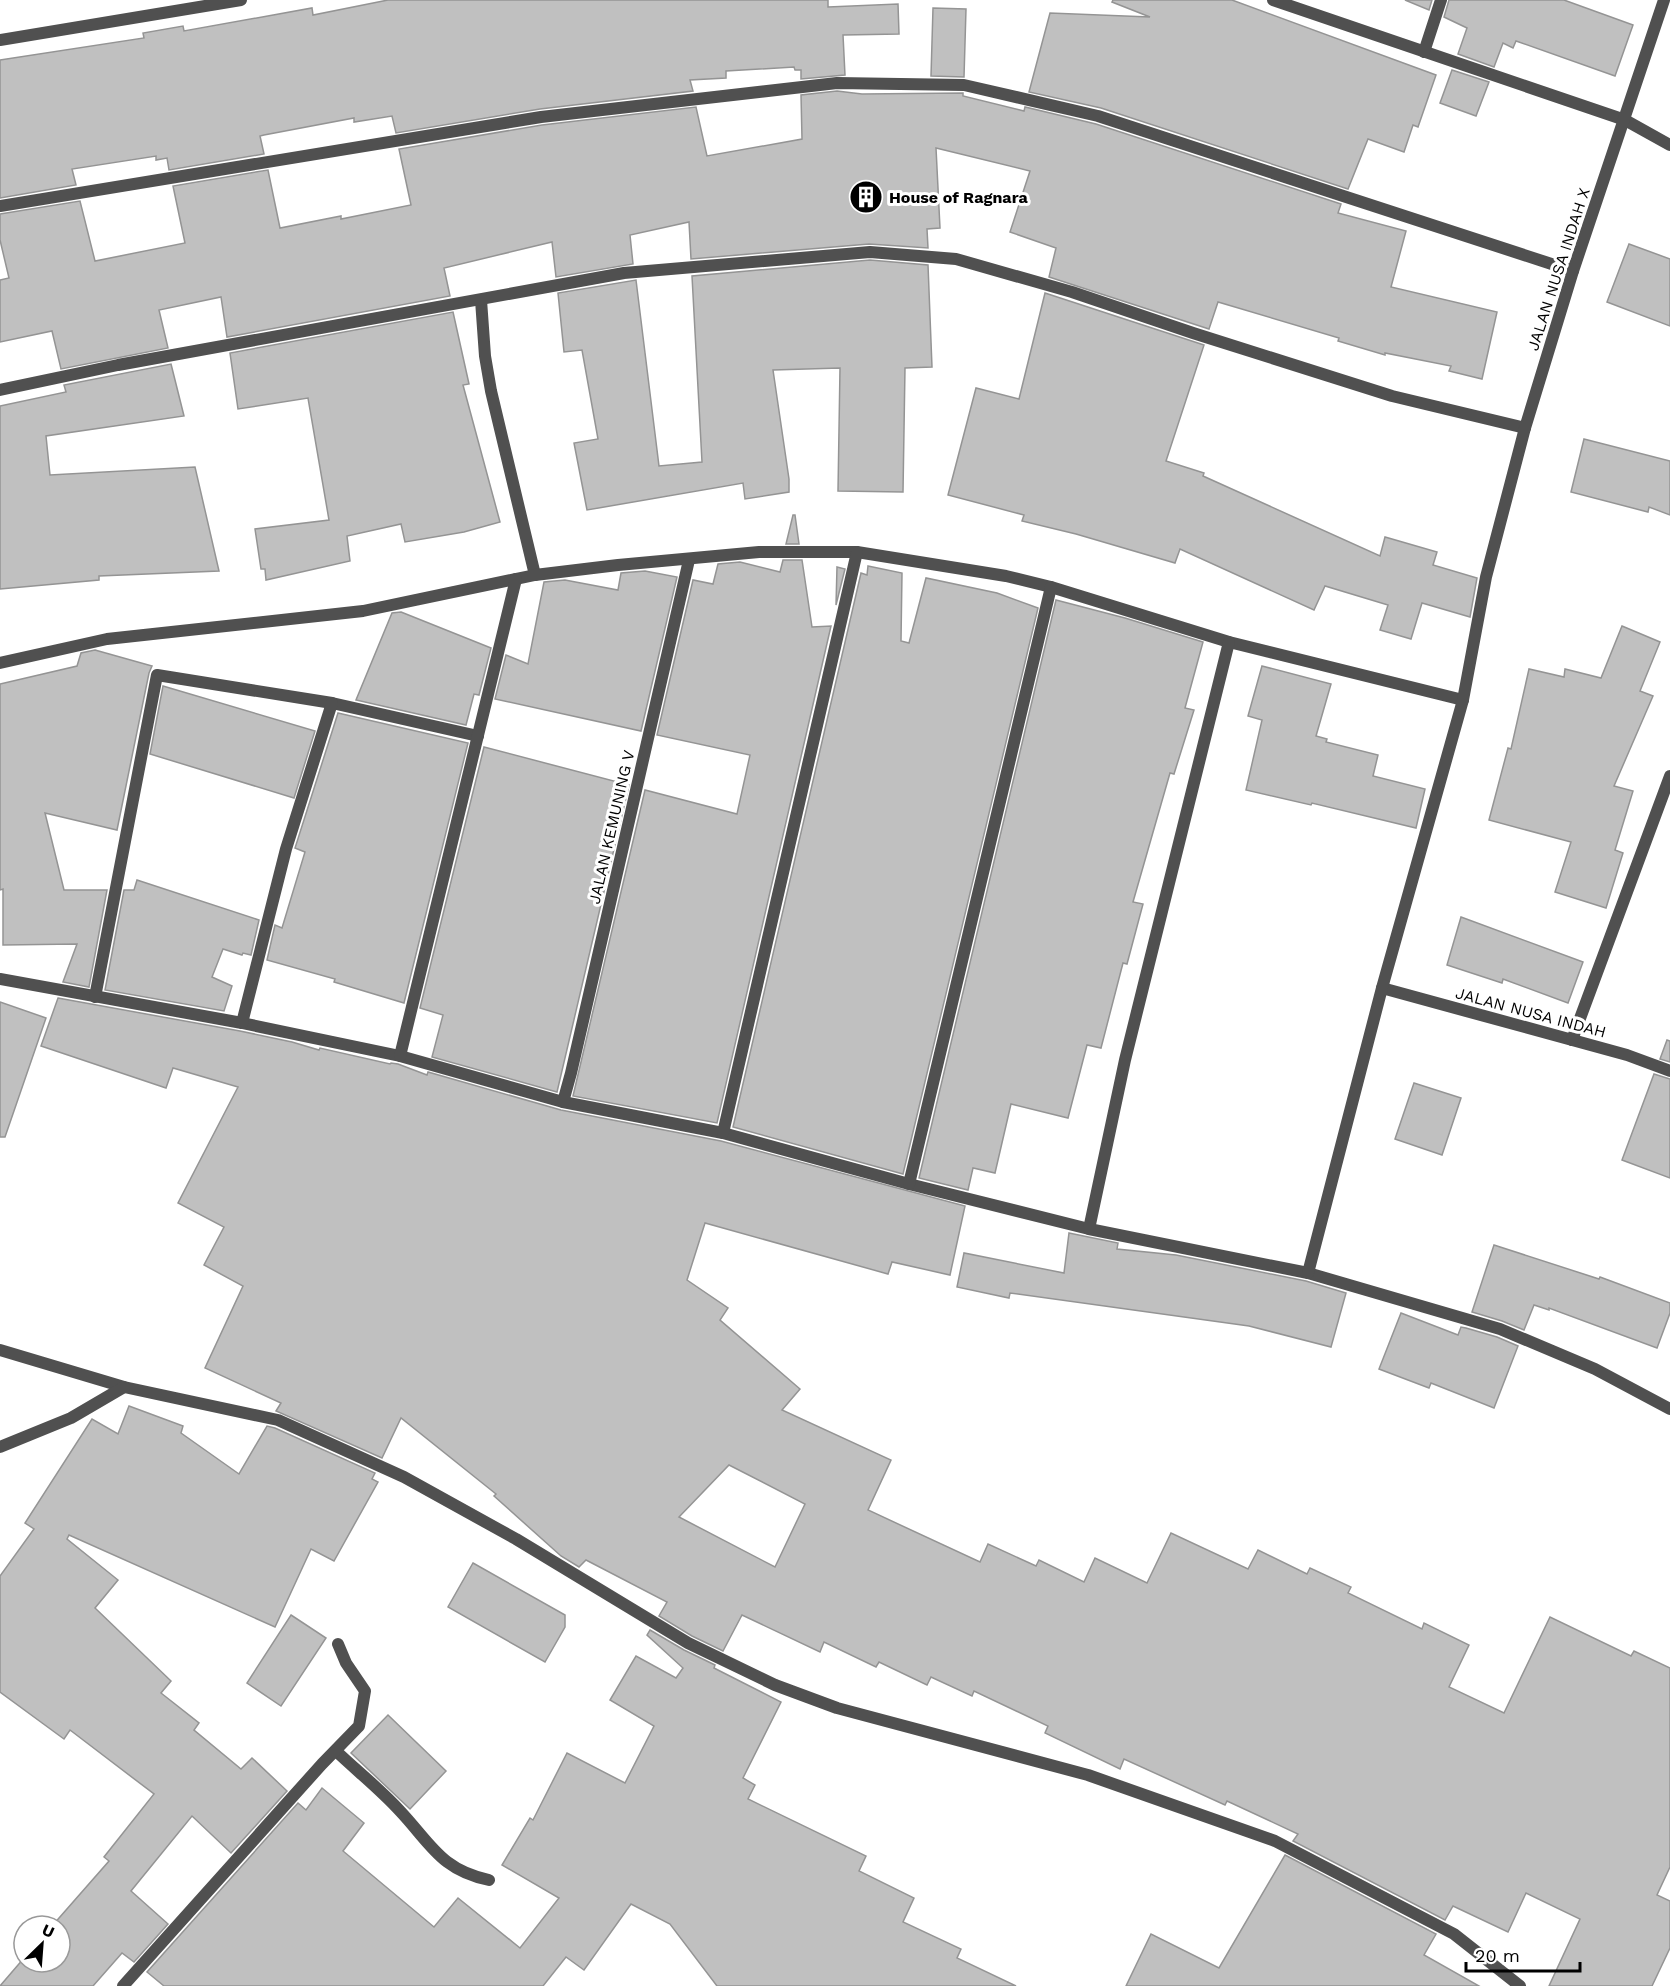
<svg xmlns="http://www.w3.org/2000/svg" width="1670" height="1986" font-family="'Work Sans',sans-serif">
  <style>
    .building { fill: #c0c0c0; stroke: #949494; stroke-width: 1.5; fill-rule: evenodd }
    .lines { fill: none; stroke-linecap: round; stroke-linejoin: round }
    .minor { stroke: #505050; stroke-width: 12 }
    .labels { text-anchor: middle; stroke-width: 6; stroke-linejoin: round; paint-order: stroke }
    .poi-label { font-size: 16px; font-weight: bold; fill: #000; stroke: #fff; text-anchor: start }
    .street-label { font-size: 16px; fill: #000; stroke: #fff }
  </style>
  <rect width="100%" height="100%" fill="#fff"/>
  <g class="building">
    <path d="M 388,0 L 828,0 L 828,7 L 898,4 L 899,34 L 843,35 L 845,75 L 801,79 L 801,70 L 795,70 L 794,67 L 726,71 L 726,78 L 690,80 L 693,91 L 540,109 L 396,133 L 392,116 L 354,122 L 354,118 L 264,135 L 260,136 L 264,154 L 169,170 L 167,158 L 156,160 L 156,156 L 72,169 L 76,185 L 0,198 L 0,60 L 144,38 L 143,33 L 183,26 L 184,31 L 312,8 L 313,15 Z"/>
    <path d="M 1113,0 L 1232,0 L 1436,75 L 1418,127 L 1413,125 L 1404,152 L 1368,139 L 1348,189 L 1101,108 L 1029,92 L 1050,13 L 1150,17 L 1112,2 Z"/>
    <path d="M 1405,0 L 1432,0 L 1429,10 Z"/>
    <path d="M 1449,0 L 1564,0 L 1633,25 L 1615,76 L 1516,41 L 1513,48 L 1503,43 L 1494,67 L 1458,54 L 1467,28 L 1444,17 Z"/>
    <path d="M 933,8 L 966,9 L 964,77 L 931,76 Z"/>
    <path d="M 1452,70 L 1489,82 L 1476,116 L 1440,103 Z"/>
    <path d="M 837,91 L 862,94 L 963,93 L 963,96 L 1024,111 L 1025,107 L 1096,124 L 1341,204 L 1338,213 L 1406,231 L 1391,287 L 1497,312 L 1482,379 L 1449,371 L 1451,366 L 1385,353 L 1385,355 L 1338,341 L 1339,338 L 1218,302 L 1209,329 L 1049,277 L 1056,248 L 1010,232 L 1030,171 L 936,148 L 940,228 L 927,229 L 928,248 L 869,244 L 691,259 L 689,222 L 630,235 L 633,264 L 556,277 L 552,242 L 444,268 L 450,296 L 227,337 L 221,297 L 159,310 L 168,348 L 61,369 L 52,331 L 0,342 L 0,280 L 9,278 L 0,240 L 0,214 L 80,201 L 95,261 L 185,243 L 173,186 L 268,170 L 280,228 L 341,216 L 341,219 L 411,205 L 399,149 L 542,125 L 696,107 L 707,156 L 802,139 L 801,95 Z"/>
    <path d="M 1629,244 L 1670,259 L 1670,326 L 1607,302 Z"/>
    <path d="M 870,260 L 928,265 L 932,367 L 905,368 L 903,492 L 838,491 L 840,368 L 773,370 L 789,479 L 789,492 L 745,499 L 743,483 L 587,510 L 574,443 L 598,439 L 582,350 L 564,352 L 558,293 L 636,280 L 659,466 L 702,462 L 692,276 Z"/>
    <path d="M 1045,293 L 1204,345 L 1166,461 L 1204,473 L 1203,476 L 1380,556 L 1385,537 L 1437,552 L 1433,565 L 1477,578 L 1470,617 L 1422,603 L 1411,639 L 1380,630 L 1388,605 L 1325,586 L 1314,610 L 1180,549 L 1175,563 L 1076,534 L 1022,521 L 1024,515 L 948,495 L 976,388 L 1019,399 Z"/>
    <path d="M 453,312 L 469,384 L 463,385 L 500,522 L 464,532 L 405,542 L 401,524 L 347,536 L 350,561 L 266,580 L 265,569 L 261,569 L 255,529 L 329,520 L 308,398 L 238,409 L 230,353 Z"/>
    <path d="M 171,364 L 184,416 L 46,436 L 50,475 L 195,467 L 219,571 L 99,576 L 99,580 L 0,589 L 0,406 L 66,392 L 64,385 Z"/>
    <path d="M 1584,439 L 1670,461 L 1670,515 L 1649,507 L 1648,512 L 1571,492 Z"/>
    <path d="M 793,515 L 795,515 L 799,544 L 786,544 Z"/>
    <path d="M 783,560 L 802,560 L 812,627 L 831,626 L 717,1123 L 573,1096 L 645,790 L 737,814 L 750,755 L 657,735 L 693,580 L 713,584 L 718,564 L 740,562 L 780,572 Z"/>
    <path d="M 868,566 L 902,573 L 901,641 L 909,643 L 926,578 L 997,593 L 1038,608 L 903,1174 L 733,1127 L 861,573 L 867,575 Z"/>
    <path d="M 837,567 L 845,569 L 836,605 Z"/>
    <path d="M 645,571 L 677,577 L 641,731 L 495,699 L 506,655 L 528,664 L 544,582 L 565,580 L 618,590 L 621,573 Z"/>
    <path d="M 1056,600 L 1125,618 L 1203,642 L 1185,708 L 1194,710 L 1174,774 L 1170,773 L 1133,902 L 1143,904 L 1127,964 L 1123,963 L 1101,1048 L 1087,1045 L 1068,1118 L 1011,1104 L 995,1173 L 973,1168 L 968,1190 L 919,1178 Z"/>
    <path d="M 401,612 L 491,648 L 479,695 L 474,694 L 466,725 L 356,700 L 392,613 Z"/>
    <path d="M 1622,626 L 1660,642 L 1640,691 L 1653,696 L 1614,786 L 1633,791 L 1615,850 L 1623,853 L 1606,908 L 1555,892 L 1571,842 L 1489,820 L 1508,748 L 1511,749 L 1529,669 L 1564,677 L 1565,669 L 1601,678 Z"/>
    <path d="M 95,650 L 152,666 L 149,673 L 117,830 L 45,813 L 64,890 L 107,890 L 89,987 L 63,982 L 77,944 L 3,945 L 3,889 L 0,890 L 0,684 L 77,666 L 81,653 Z"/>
    <path d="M 1262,666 L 1331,684 L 1316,736 L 1327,739 L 1326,742 L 1378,755 L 1373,776 L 1425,789 L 1416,828 L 1312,803 L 1311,805 L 1246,790 L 1262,720 L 1248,716 Z"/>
    <path d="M 163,686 L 315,731 L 294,798 L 150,754 Z"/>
    <path d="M 338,713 L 468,743 L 404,1003 L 334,982 L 335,979 L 267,960 L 275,925 L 282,928 L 305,852 L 295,848 Z"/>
    <path d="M 484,747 L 629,785 L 557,1092 L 432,1057 L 443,1015 L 420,1008 Z"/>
    <path d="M 137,880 L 259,920 L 251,955 L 243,953 L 242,955 L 223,949 L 212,977 L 232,986 L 224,1011 L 105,990 L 124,890 L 134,890 Z"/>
    <path d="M 1461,917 L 1583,962 L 1568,1003 L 1503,979 L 1502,983 L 1447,965 Z"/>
    <path d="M 58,998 L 240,1031 L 292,1042 L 319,1050 L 320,1048 L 390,1064 L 391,1063 L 398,1064 L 427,1075 L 428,1072 L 561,1110 L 721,1141 L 965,1206 L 950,1275 L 892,1262 L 888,1274 L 705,1223 L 687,1280 L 728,1308 L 720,1320 L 800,1389 L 782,1410 L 891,1460 L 868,1510 L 980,1562 L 988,1544 L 1036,1566 L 1039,1560 L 1084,1582 L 1095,1558 L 1147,1583 L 1171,1533 L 1248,1569 L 1258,1550 L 1307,1574 L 1310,1568 L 1351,1587 L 1348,1593 L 1422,1629 L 1424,1623 L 1469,1645 L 1449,1687 L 1504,1713 L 1550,1617 L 1631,1656 L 1634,1651 L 1670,1668 L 1670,1867 L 1657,1895 L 1670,1901 L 1670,1948 L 1652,1986 L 1549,1986 L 1580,1919 L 1526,1893 L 1508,1932 L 1453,1906 L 1445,1920 L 1293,1841 L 1298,1834 L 1227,1801 L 1225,1805 L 1124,1759 L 1120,1769 L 1045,1733 L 1048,1726 L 974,1691 L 972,1696 L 931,1677 L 927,1685 L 879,1662 L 876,1667 L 824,1642 L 820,1652 L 742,1615 L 723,1651 L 692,1636 L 659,1616 L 667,1602 L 586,1560 L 579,1567 L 561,1556 L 494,1496 L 496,1494 L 401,1418 L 382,1458 L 276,1411 L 281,1403 L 205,1368 L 243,1286 L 204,1265 L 224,1227 L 178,1203 L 238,1087 L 173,1068 L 166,1088 L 41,1046 ZM 729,1465 L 805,1504 L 775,1567 L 679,1517 Z"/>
    <path d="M 0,1002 L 46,1018 L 5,1137 L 0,1137 Z"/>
    <path d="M 1667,1040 L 1670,1041 L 1670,1062 L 1660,1059 Z"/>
    <path d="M 1654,1074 L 1670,1079 L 1670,1178 L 1622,1160 Z"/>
    <path d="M 1414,1083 L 1461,1098 L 1442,1155 L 1395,1139 Z"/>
    <path d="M 1069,1233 L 1118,1243 L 1117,1249 L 1176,1255 L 1306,1281 L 1346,1293 L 1331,1347 L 1249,1326 L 1010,1293 L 1009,1298 L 957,1287 L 964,1253 L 1064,1273 Z"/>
    <path d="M 1494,1245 L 1599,1279 L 1600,1277 L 1670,1303 L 1670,1313 L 1657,1348 L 1549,1308 L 1549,1310 L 1534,1305 L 1524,1330 L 1502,1321 L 1472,1312 Z"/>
    <path d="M 1401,1313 L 1458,1335 L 1461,1327 L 1466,1328 L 1497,1337 L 1518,1346 L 1494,1408 L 1431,1383 L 1429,1388 L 1379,1369 Z"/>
    <path d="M 129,1406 L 183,1426 L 181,1433 L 239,1474 L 267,1426 L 275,1428 L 375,1473 L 372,1479 L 378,1482 L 334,1561 L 311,1549 L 275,1627 L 69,1535 L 67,1539 L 118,1580 L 95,1608 L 171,1681 L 161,1693 L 199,1723 L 194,1730 L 241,1769 L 252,1758 L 287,1791 L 231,1853 L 192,1816 L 131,1891 L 168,1924 L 134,1962 L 122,1953 L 93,1986 L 0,1986 L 24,1958 L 24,1962 L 60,1962 L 60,1926 L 52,1926 L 109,1861 L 104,1857 L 154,1794 L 70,1730 L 64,1739 L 0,1692 L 0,1576 L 34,1529 L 25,1523 L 92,1419 L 118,1434 Z"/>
    <path d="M 473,1563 L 565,1615 L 565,1627 L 545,1662 L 448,1607 Z"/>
    <path d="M 291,1615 L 326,1638 L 281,1706 L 247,1683 Z"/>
    <path d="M 650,1630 L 684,1650 L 715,1665 L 714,1668 L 781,1702 L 743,1778 L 755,1785 L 748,1799 L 866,1856 L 859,1871 L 914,1898 L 903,1922 L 961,1949 L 957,1958 L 1016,1986 L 717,1986 L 670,1924 L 631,1904 L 584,1970 L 566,1957 L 543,1986 L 164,1986 L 147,1972 L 298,1803 L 306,1810 L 322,1788 L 364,1823 L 343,1851 L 434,1927 L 458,1898 L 520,1948 L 559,1898 L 502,1865 L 530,1818 L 533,1820 L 567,1753 L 625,1783 L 654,1726 L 610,1700 L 636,1656 L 676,1678 L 683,1668 L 647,1635 Z"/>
    <path d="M 388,1715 L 446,1771 L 410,1809 L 351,1753 Z"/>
    <path d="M 1285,1855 L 1436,1934 L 1424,1955 L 1479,1986 L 1126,1986 L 1151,1934 L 1219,1968 Z"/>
  </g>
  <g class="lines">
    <g class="minor">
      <path d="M 1273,0 L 1625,120 L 1670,145"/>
      <path d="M 0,40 L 241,0"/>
      <path d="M 1424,52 L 1441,0"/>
      <path d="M 0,206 L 541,117 L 837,83 L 964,85 L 1098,116 L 1573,271"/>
      <path d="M 481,300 L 485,356 L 491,391 L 535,575"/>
      <path d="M 0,390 L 118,365 L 624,273 L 870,252 L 956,259 L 1072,292 L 1193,333 L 1392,396 L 1525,428"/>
      <path d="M 0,663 L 107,639 L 363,611 L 535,575 L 618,565 L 759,552 L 857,552 L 1006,576 L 1051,587 L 1229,642 L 1463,700"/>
      <path d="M 0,979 L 242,1023 L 400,1056 L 563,1102 L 723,1133 L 909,1184 L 1089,1229 L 1308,1273 L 1500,1329 L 1595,1369 L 1670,1409"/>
      <path d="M 1382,988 L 1627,1055 L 1670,1071"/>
      <path d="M 95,997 L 157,675 L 332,703 L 478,736"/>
      <path d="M 242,1023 L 286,849 L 332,703"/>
      <path d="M 1572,1040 L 1670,776"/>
      <path d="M 400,1056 L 516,579"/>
      <path d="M 563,1102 L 571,1073 L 689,560"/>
      <path d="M 723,1133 L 857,552"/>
      <path d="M 909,1184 L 1051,587"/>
      <path d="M 1089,1229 L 1125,1060 L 1229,642"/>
      <path d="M 1308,1273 L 1382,988 L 1463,700 L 1486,577 L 1525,428 L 1573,271 L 1664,0"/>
      <path d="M 0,1350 L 124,1387 L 278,1420 L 404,1477 L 516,1539 L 688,1643 L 775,1685 L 837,1708 L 1088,1775 L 1275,1841 L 1454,1934 L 1520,1986"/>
      <path d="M 0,1447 L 71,1418 L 124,1387"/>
      <path d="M 336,1751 C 357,1771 380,1789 400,1811 C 431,1844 441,1870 489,1880"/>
      <path d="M 123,1986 L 322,1764 L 359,1726 L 365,1691 L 346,1663 L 338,1644"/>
    </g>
  </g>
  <defs>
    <symbol id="building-disc" viewBox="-11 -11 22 22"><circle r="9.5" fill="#000" stroke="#fff"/><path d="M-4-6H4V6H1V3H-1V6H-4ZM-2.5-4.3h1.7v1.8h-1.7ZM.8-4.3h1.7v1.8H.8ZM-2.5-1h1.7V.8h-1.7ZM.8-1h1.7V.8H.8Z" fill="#fff"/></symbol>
  </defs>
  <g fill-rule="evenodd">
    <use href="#building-disc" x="847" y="178" width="38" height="38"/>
  </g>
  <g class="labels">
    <g class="poi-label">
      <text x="889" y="203">House of Ragnara</text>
    </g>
    <g class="street-label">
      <text transform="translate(1558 269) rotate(-72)" y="6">JALAN NUSA INDAH X</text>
      <text transform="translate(611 827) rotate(-77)" y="6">JALAN KEMUNING V</text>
      <text transform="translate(1531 1012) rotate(15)" y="6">JALAN NUSA INDAH</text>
    </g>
  </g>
  <g transform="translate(42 1944) rotate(25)"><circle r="28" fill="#ffffff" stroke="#999999" stroke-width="1.5"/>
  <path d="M0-4.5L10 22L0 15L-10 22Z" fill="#000000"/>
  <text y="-9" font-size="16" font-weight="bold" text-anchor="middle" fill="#000000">U</text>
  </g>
  <path d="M1466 1962v9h114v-9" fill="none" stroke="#000000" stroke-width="3"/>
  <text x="1475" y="1962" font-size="18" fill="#000000" stroke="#ffffff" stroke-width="4.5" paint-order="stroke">20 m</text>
</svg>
